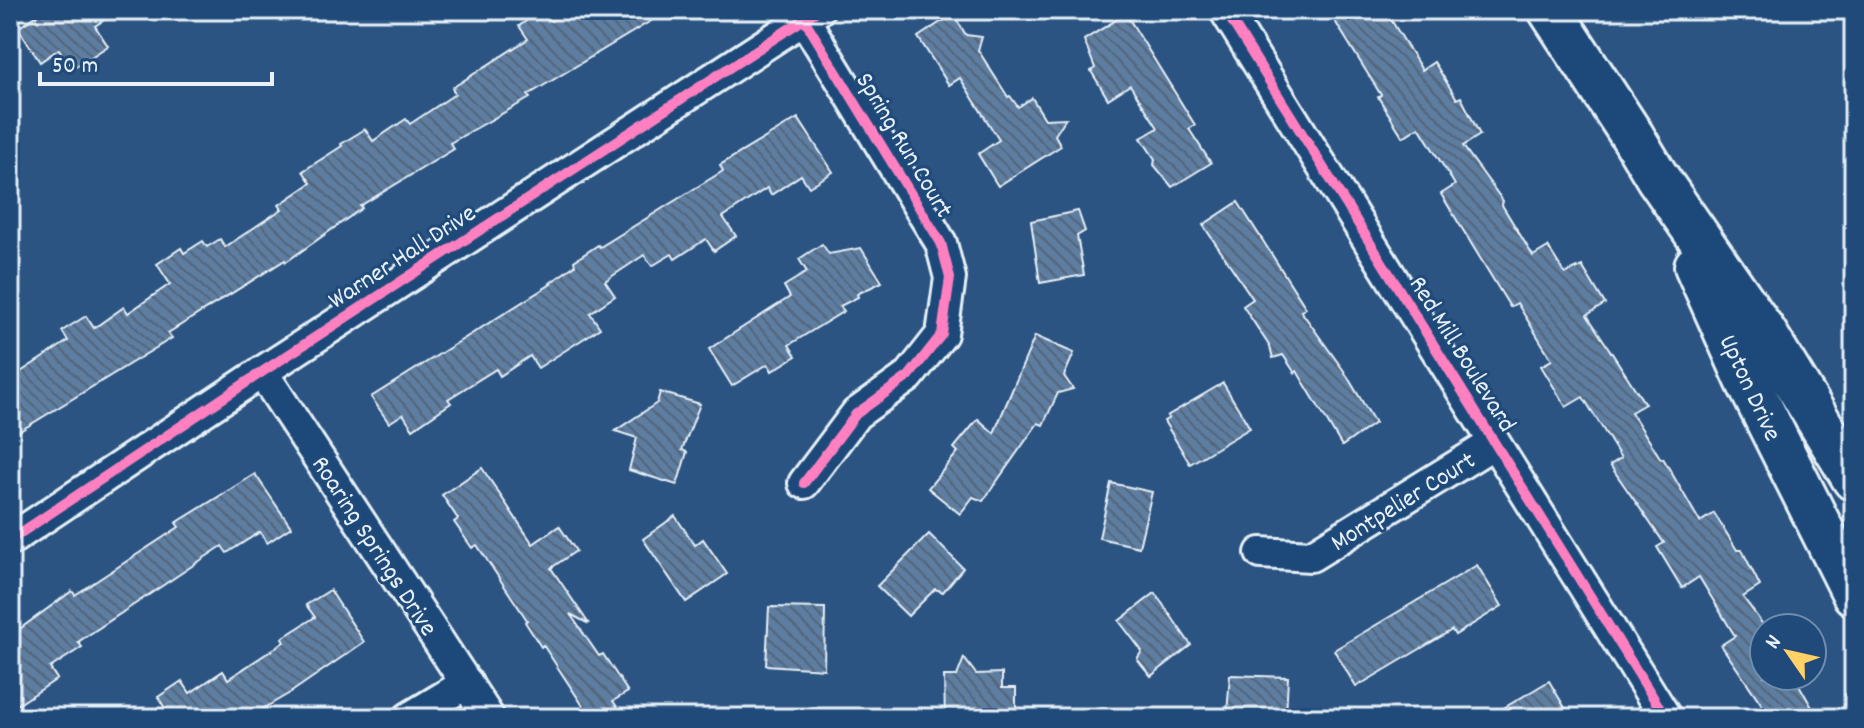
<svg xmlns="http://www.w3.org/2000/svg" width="1864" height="728" font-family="Dekko,sans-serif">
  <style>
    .building { fill: url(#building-back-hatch); stroke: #e8f1f8; stroke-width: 2 }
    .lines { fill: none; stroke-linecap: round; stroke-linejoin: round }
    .minor-casing { stroke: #e8f1f8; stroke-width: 36 }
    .secondary-casing { stroke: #e8f1f8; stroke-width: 48 }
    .minor { stroke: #1f4a7a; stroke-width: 30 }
    .secondary { stroke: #1f4a7a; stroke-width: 42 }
    .cycleway-casing { stroke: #1f4a7a; stroke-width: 15 }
    .cycleway { stroke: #ff80c0; stroke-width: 10 }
    .labels { text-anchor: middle; stroke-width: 6; stroke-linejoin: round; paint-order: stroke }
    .street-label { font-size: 26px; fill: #e8f1f8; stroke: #1f4a7a }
  </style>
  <defs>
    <pattern id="building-back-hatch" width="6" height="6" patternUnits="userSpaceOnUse" patternTransform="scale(2)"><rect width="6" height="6" fill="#5d7da1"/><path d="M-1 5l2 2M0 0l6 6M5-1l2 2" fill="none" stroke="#53657a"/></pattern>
  </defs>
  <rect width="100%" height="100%" fill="#2b5482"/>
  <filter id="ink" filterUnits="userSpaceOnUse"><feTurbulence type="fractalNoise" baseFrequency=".0125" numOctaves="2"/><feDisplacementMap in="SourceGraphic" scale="16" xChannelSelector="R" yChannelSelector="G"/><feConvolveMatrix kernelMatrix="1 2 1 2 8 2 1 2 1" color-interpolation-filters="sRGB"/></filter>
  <g filter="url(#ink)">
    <g class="building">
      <path d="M 45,10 L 119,10 L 95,26 L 108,46 L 77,66 L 74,61 L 69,64 L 59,49 L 40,62 L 18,28 Z"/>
      <path d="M 542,10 L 551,21 L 569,10 L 669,10 L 528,95 L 530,98 L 450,143 L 454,149 L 360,206 L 362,208 L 286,262 L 285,260 L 168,333 L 172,338 L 10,437 L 10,379 L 68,341 L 62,331 L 86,316 L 94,328 L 124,307 L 128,313 L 170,284 L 157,264 L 181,248 L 184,253 L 203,241 L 207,247 L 220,239 L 225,247 L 282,209 L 279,205 L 311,183 L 303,171 L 342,146 L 341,144 L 365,129 L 373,141 L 406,119 L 410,124 L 455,94 L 452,88 L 528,39 L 519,26 Z"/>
      <path d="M 1328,10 L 1385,10 L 1422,70 L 1434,62 L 1457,99 L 1461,97 L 1480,135 L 1463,146 L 1503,201 L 1502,205 L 1533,256 L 1548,247 L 1565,274 L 1582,266 L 1605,304 L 1587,315 L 1645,404 L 1631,412 L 1661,459 L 1663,458 L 1700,522 L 1714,513 L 1737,550 L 1742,550 L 1760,586 L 1743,597 L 1764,626 L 1764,676 L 1794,676 L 1818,718 L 1771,718 L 1721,645 L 1735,636 L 1699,577 L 1682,588 L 1657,547 L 1664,543 L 1610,465 L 1621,458 L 1583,397 L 1566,407 L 1541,366 L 1552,360 L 1517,303 L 1510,307 L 1441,194 L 1455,185 L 1419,127 L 1403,137 L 1378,97 L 1381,95 Z"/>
      <path d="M 953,14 L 966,35 L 982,37 L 978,50 L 1008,97 L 1010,96 L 1018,107 L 1032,98 L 1045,119 L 1066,118 L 1055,135 L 1061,146 L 998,186 L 978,154 L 999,140 L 960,78 L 949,85 L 918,37 Z"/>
      <path d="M 1126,14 L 1195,125 L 1189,129 L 1211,163 L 1172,187 L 1154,165 L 1155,159 L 1141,138 L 1158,128 L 1130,85 L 1108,99 L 1091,71 L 1095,68 L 1084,40 Z"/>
      <path d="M 798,118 L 833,172 L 809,187 L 801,175 L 771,195 L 767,188 L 723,217 L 736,236 L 714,251 L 706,239 L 675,259 L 672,254 L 652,266 L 644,255 L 605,281 L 615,296 L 590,313 L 600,328 L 538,368 L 530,356 L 500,376 L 496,369 L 448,399 L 451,403 L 413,429 L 403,414 L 389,423 L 371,397 L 551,284 L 550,283 L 575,265 L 574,261 L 598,245 L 600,247 L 723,171 L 720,165 Z"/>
      <path d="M 1238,202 L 1306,308 L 1301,311 L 1344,371 L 1375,423 L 1342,446 L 1297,371 L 1295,373 L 1283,355 L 1273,358 L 1270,347 L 1243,306 L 1253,299 L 1203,225 Z"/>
      <path d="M 1078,211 L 1085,231 L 1077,236 L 1084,275 L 1040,283 L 1031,221 Z"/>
      <path d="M 822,244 L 829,254 L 861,248 L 882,282 L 857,294 L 858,297 L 840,306 L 844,311 L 789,345 L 796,356 L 772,371 L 768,364 L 732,386 L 709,349 L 790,297 L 784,286 L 807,272 L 799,259 Z"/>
      <path d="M 1035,336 L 1074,353 L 1064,376 L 1073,389 L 1058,393 L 1043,425 L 1038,423 L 983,501 L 973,497 L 960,514 L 928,488 L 958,452 L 954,448 L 978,419 L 994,433 Z"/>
      <path d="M 1223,383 L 1250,428 L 1190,464 L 1164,421 L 1169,418 L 1167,416 Z"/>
      <path d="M 660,392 L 700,404 L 682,450 L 687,452 L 677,485 L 629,470 L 637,438 L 615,431 L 657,403 Z"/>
      <path d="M 482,468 L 533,544 L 559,526 L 576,551 L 551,568 L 589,624 L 570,614 L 599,656 L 603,654 L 628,692 L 613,701 L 625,718 L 591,718 L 543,645 L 541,647 L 525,622 L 527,620 L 477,545 L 472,548 L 454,522 L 458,519 L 442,495 Z"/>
      <path d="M 255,474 L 291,527 L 267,543 L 260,532 L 227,553 L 222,546 L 78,642 L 82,647 L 50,668 L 57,679 L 10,710 L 10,636 L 72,591 L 75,595 L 179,527 L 176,523 Z"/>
      <path d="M 1111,483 L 1152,492 L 1139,547 L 1099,538 Z"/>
      <path d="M 675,516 L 695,545 L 703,539 L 727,574 L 686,602 L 643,539 Z"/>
      <path d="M 929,534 L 963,568 L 943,592 L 935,589 L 908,616 L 877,586 Z"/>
      <path d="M 1477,565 L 1502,606 L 1455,635 L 1452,630 L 1356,687 L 1334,650 Z"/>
      <path d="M 330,590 L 364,642 L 290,693 L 247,718 L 149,718 L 165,708 L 158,697 L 182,681 L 190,693 L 223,671 L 228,679 L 284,642 L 282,638 L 315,617 L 306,605 Z"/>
      <path d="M 1155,593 L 1191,645 L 1151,676 L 1137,659 L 1142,651 L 1119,621 Z"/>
      <path d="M 769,607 L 825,608 L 824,669 L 766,665 Z"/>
      <path d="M 964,658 L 976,674 L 1002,673 L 1002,688 L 1016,688 L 1016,718 L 945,718 L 944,676 L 957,676 Z"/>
      <path d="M 1230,675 L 1288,677 L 1286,716 L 1227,714 Z"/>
      <path d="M 1549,681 L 1571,718 L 1487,718 Z"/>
    </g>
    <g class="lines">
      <defs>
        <g id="minor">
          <path d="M 1225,10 L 1666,718"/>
          <path d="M 262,372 L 489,718"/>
          <path d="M 804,483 L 856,414 L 909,376 L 942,334 L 950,278 L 941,243 L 804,19"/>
          <path d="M 10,540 L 262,372 L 818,10"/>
          <path d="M 1261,553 L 1311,556 L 1494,443"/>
          <path d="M 409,718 L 467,683"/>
        </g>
        <g id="secondary">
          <path d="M 1550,10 L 1633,137 L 1657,177 L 1765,333 L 1854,479"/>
          <path d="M 1696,266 L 1747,380 L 1854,594"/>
        </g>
      </defs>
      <use href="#minor" class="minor-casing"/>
      <use href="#secondary" class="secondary-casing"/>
      <use href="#minor" class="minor"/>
      <use href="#secondary" class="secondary"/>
      <defs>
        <g id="cycleway">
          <path d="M 1225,10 L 1666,718"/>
          <path d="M 804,483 L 856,414 L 909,376 L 942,334 L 950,278 L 941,243 L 804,19"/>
          <path d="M 10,540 L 262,372 L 818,10"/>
        </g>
      </defs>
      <use href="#cycleway" class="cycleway-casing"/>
      <use href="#cycleway" class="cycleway"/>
    </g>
  </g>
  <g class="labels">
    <g class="street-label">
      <text transform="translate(906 144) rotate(59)" y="9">Spring Run Court</text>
      <text transform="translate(401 255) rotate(-33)" y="9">Warner Hall Drive</text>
      <text transform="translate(1464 353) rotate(58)" y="9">Red Mill Boulevard</text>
      <text transform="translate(1752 387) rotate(65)" y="9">Upton Drive</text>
      <text transform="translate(1402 500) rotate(-32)" y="9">Montpelier Court</text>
      <text transform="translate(376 545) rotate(57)" y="9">Roaring Springs Drive</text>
    </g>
  </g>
  <rect width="1864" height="728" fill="none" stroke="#1f4a7a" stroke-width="40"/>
  <rect x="20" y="20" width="1824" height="688" fill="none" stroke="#e8f1f8" stroke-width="3" filter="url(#ink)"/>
  <g transform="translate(1788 652) rotate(304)"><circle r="38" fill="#1f4a7a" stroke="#6f8dac" stroke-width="2"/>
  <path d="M0-6L14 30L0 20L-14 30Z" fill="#ffd166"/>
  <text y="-12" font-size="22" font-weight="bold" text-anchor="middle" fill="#e8f1f8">N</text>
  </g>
  <path d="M40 72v12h232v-12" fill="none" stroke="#e8f1f8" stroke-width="4"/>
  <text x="52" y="72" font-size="24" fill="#e8f1f8" stroke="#1f4a7a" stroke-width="6" paint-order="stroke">50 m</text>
</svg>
